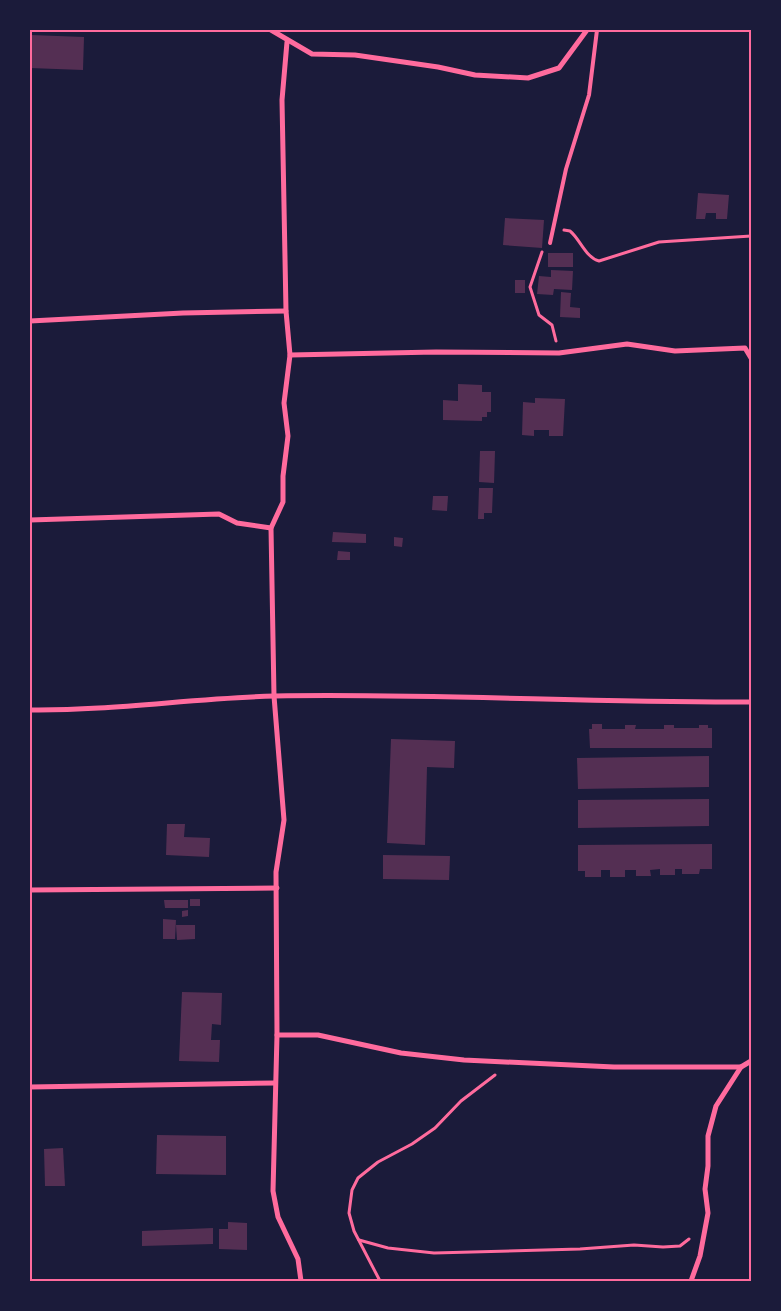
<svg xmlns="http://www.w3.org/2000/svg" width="781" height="1311" font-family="Arial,sans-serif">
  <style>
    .building { fill: #542f53 }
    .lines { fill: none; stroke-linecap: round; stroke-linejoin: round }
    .path { stroke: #ff6b9d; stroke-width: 3 }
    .service { stroke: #ff6b9d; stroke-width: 4 }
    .minor { stroke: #ff6b9d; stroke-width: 5 }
    .neatline { fill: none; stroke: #ff6b9d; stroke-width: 2 }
  </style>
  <rect width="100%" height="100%" fill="#1b1b3a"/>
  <g class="building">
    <path d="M 31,35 L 84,37 L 83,70 L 30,68 Z"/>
    <path d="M 698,193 L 729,195 L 727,219 L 716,219 L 716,213 L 706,213 L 705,219 L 696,219 Z"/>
    <path d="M 505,218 L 544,220 L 542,248 L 503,245 Z"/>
    <rect x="548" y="253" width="25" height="14"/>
    <path d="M 551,270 L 573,271 L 572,290 L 554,289 L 553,295 L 537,294 L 539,276 L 551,277 Z"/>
    <rect x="515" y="280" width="10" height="13"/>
    <path d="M 561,292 L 571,293 L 570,307 L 580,308 L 580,318 L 560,317 Z"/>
    <path d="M 458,384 L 482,385 L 482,392 L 491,392 L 491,412 L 487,412 L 487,417 L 482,417 L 482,421 L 443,420 L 443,400 L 458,401 Z"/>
    <path d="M 535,398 L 565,399 L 563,436 L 549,436 L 549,430 L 534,430 L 534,436 L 522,435 L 523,402 L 535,403 Z"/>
    <path d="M 480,451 L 495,451 L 494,483 L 479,482 Z"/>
    <path d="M 479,488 L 493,488 L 492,513 L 484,513 L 484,519 L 478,519 Z"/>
    <path d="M 433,496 L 448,496 L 447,511 L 432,510 Z"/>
    <path d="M 333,532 L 366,534 L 366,543 L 332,542 Z"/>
    <path d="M 394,537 L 403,538 L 402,547 L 394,546 Z"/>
    <path d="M 338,551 L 350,552 L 350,560 L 337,560 Z"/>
    <path d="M 592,724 L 602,724 L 602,729 L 625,729 L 625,725 L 636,725 L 635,729 L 664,729 L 664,725 L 674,725 L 674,728 L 699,728 L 699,725 L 708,725 L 708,728 L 712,728 L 712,748 L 590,748 L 589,729 L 592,729 Z"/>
    <path d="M 391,739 L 455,741 L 454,768 L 427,767 L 425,845 L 387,843 Z"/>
    <path d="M 709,756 L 709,787 L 578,789 L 577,758 Z"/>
    <path d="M 709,799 L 709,826 L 578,828 L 578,800 Z"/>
    <path d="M 167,824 L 185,824 L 184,837 L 210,838 L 209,857 L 166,855 Z"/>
    <path d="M 712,844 L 712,869 L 700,869 L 699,874 L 682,874 L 682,869 L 675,869 L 675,875 L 660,875 L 660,869 L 650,870 L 651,876 L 636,876 L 636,870 L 625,870 L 625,877 L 610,877 L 610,870 L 601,870 L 601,877 L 585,877 L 585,871 L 578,871 L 578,845 Z"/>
    <path d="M 383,855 L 450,856 L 449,880 L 383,879 Z"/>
    <rect x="190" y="899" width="10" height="7"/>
    <path d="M 164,900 L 188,900 L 188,908 L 165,908 Z"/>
    <path d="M 188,910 L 188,916 L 182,917 L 182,911 Z"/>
    <path d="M 163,919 L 176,920 L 175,939 L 163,939 Z"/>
    <path d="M 176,925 L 195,925 L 195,939 L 177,940 Z"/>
    <path d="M 182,992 L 222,993 L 221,1025 L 212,1024 L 211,1040 L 220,1040 L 219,1062 L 179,1061 Z"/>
    <path d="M 157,1135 L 226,1136 L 226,1175 L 156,1174 Z"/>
    <path d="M 63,1148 L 65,1186 L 45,1186 L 44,1149 Z"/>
    <path d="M 228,1222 L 247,1223 L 247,1250 L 219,1249 L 219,1229 L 228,1229 Z"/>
    <path d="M 213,1228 L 213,1244 L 142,1246 L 142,1231 Z"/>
  </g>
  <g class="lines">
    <g class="path">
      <path d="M 564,230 L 570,231 C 580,239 586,258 599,261 L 659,242 L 751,236"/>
      <path d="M 542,252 L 530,287 L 539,315 L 552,325 L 556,341"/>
      <path d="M 359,1240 L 388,1248 L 434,1253 L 580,1249 L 634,1245 L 663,1247 L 680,1246 L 689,1239"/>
      <path d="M 380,1281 L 354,1231 L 349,1213 L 352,1190 L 358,1178 L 378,1162 L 412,1144 L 435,1128 L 461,1101 L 495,1075"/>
    </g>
    <path class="service" d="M 550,243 L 566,169 L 589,95 L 597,30"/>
    <g class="minor">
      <path d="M 271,30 L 312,54 L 355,55 L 438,67 L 475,75 L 528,78 L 559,68 L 587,30"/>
      <path d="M 287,42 L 282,100 L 286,311 L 290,355 L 284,403 L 288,436 L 283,476 L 283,502 L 271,528 L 274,696 L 284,820 L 276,872 L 277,1035 L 273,1191 L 278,1217 L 298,1259 L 301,1281"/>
      <path d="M 30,321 L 183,313 L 286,311"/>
      <path d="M 290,355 L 436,352 L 559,353 L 627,344 L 675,351 L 745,348 L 751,358"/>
      <path d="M 30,520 L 219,514 L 237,523 L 271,528"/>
      <path d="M 30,710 C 112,711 193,698 275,696 C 434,693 592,703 751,702"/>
      <path d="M 30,890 L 277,888"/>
      <path d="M 277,1035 L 318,1035 L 401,1053 L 464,1060 L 614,1067 L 741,1067"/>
      <path d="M 30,1087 L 275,1083"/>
      <path d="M 691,1281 L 700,1256 L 708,1213 L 705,1189 L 708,1166 L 708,1136 L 716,1106 L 741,1067 L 751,1061"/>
    </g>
  </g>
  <rect width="781" height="1311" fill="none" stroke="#1b1b3a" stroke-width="62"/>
  <rect x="31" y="31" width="719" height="1249" class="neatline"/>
</svg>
